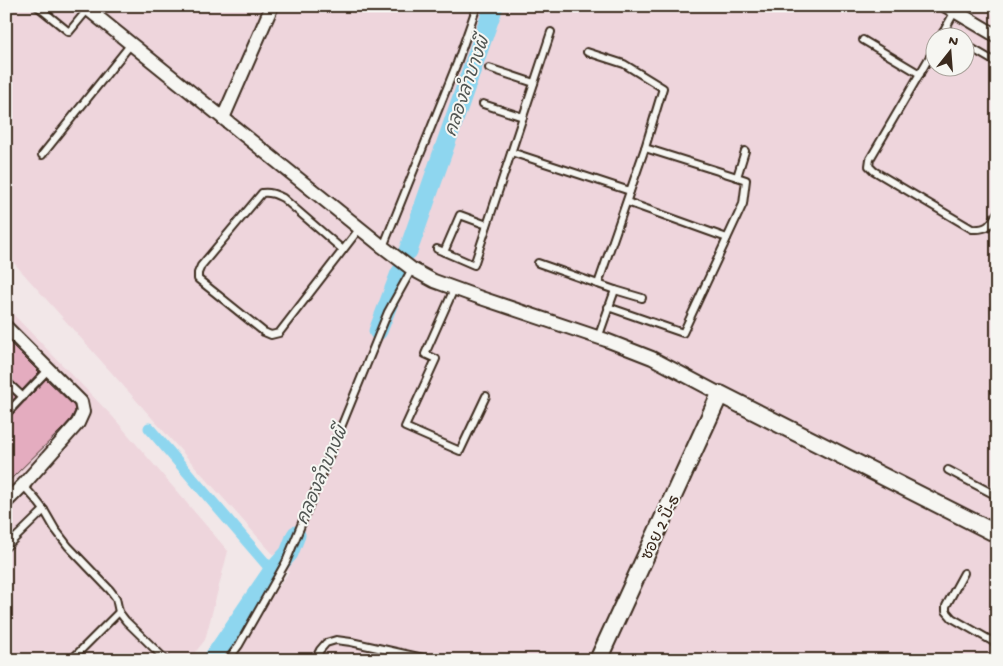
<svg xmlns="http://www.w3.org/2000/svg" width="1003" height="666" font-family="'Gochi Hand','Playpen Sans Thai',sans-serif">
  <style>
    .built { fill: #eed5dc; fill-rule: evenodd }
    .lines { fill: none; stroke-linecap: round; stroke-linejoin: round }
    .canal { stroke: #8ed6ef; stroke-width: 11 }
    .river { stroke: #8ed6ef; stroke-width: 19 }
    .building { fill: #e4acbf; stroke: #3b2a1e }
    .service-casing { stroke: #3b2a1e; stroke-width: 10 }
    .minor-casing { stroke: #3b2a1e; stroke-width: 16 }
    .tertiary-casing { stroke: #3b2a1e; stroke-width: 20 }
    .service { stroke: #f6f6f2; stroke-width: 6 }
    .minor { stroke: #f6f6f2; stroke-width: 12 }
    .tertiary { stroke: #f6f6f2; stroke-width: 16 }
    .labels { text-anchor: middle; stroke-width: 4; stroke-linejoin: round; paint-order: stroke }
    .street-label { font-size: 16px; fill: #3b2a1e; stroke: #f6f6f2 }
    .water-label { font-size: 18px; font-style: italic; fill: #505552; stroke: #f6f6f2 }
  </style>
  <rect width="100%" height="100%" fill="#f2e7e8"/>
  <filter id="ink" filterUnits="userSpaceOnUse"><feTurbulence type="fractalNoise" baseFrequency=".02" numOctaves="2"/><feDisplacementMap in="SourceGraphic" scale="10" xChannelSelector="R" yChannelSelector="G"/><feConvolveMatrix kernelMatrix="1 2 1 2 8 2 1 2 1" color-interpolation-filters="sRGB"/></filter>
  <g filter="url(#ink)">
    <g class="built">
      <path d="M 6,6 L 979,6 L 997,17 L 997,660 L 226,660 L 289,572 L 6,254 ZM 936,38 L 966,38 L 966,68 L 936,68 Z"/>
      <path d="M 6,307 L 113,417 L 228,551 L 205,640 L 189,660 L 6,660 Z"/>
    </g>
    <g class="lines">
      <path class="canal" d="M 149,428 L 267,565 L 271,573"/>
      <g class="river">
        <path d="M 408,251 L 494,6"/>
        <path d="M 378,331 L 400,273"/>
        <path d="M 212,660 L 271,573 L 289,553 L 296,535"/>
      </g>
    </g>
    <g class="building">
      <path d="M 6,339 L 39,372 L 22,390 L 9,377 L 6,376 Z"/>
      <path d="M 46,379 L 74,406 L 75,411 L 71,419 L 63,428 L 6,484 L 6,419 L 10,417 Z"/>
      <path d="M 6,388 L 16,397 L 6,406 Z"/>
    </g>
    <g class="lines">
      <defs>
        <g id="service">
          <path d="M 37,6 L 69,32 L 88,9"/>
          <path d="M 943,32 L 953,38"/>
          <path d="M 940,38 L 955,11"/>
          <path d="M 863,40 L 920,74"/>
          <path d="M 966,45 L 997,63"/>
          <path d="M 936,46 L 870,159 L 869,166 L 874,171 L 972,229 C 987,230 990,226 997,213"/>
          <path d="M 587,52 L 624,64 L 663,88 L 645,148 L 598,284"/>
          <path d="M 489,68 L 534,83"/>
          <path d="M 483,104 L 523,117"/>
          <path d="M 645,148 L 737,177"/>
          <path d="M 511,152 L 630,191"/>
          <path d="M 42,155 L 131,44"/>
          <path d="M 627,202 L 727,238"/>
          <path d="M 383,247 L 457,63 L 477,6"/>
          <path d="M 437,249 L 474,265 L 551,32"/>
          <path d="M 343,250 L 283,198 C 275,194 270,192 262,193 L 201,266 L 198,273 L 198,279 L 264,332 L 271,335 L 279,333 L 360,228"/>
          <path d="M 444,252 L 460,215 L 487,225"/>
          <path d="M 538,263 L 615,290 L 642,298"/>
          <path d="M 454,289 L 425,354 L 436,359 L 405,427 L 460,451 L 486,396"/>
          <path d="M 608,307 L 683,333 L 743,204 L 746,180 L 737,177 L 745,151"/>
          <path d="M 598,338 L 615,290"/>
          <path d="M 6,381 L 23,397"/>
          <path d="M 6,414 L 49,369"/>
          <path d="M 948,470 L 997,496"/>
          <path d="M 23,485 L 37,501 L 44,510 L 55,529 L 68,546 L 110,590 L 116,598 L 119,612 L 126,621 L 166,660"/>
          <path d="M 989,529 L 997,515"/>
          <path d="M 6,547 L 44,510"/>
          <path d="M 964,573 L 946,606 L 946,611 L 952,618 L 997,644"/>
          <path d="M 71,660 L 119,612"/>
          <path d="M 228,660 L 239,645 L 286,562 L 388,312 L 412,269"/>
          <path d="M 315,660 L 320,650 L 326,643 L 336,640 L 351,642 L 432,660"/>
        </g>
        <g id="minor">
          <path d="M 84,6 L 383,247 L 412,269 L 434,281 L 481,298 L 606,340 L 652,358 L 720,394"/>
          <path d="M 946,6 L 997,36"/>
          <path d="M 223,118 L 272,6"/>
          <path d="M 6,327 L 81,402 L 83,412 L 78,423 L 23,485 L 6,502"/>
        </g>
        <path id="tertiary" d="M 598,660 L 720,394 L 997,534"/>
      </defs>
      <use href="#service" class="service-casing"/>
      <use href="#minor" class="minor-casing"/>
      <use href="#tertiary" class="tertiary-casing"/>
      <use href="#service" class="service"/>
      <use href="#minor" class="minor"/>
      <use href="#tertiary" class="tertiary"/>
    </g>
  </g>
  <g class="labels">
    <g class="street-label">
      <text transform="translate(659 527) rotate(-65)" y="6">ซอย 2 บี-5</text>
    </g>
    <g class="water-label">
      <text transform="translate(466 86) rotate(-71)" y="6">คลองลำบางผี</text>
      <text transform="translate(321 475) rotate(-67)" y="6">คลองลำบางผี</text>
    </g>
  </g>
  <rect width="1003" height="666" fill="none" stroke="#f6f6f2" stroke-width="25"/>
  <rect x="12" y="12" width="978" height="641" fill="none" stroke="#3b2a1e" stroke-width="2" filter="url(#ink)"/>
  <g transform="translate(950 52) rotate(17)"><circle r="24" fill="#f6f6f2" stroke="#aba49d"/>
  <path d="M0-4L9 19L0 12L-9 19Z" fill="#3b2a1e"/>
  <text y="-8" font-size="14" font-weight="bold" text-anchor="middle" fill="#3b2a1e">N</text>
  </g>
</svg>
